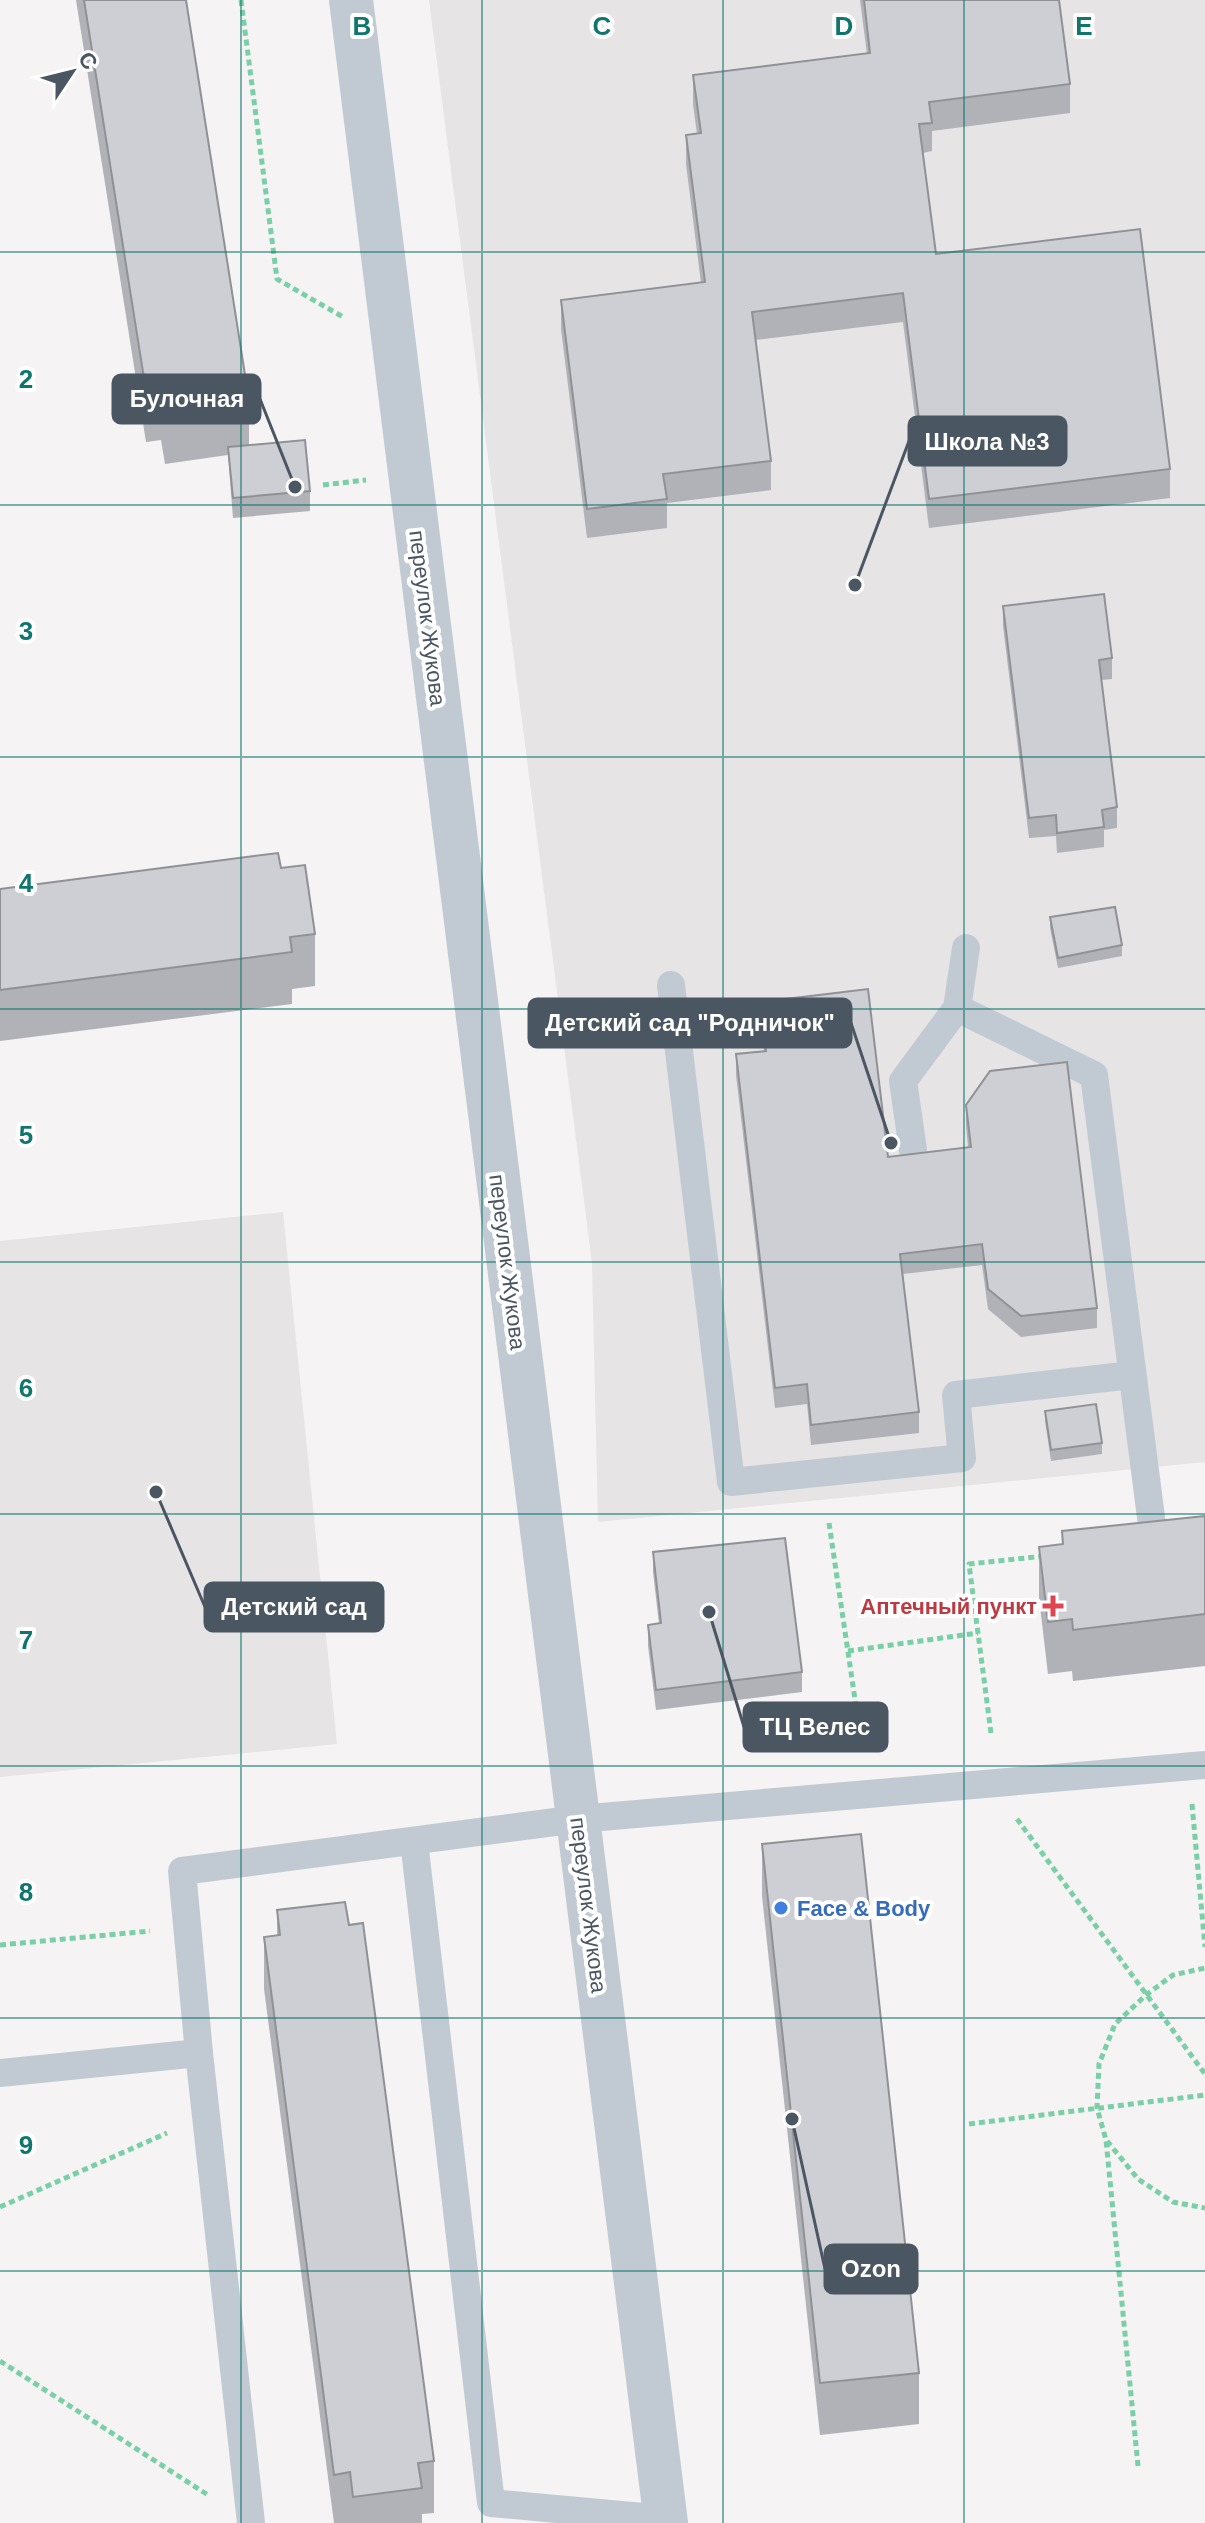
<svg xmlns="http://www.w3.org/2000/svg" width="1205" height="2523" font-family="Helvetica,sans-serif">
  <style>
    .education { fill: #e6e4e5 }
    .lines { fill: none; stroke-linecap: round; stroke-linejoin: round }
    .path { stroke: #7ad0a6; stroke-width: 5; stroke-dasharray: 6 4; stroke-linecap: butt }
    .service { stroke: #c1cad2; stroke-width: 28 }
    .minor { stroke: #c1cad2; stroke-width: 44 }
    .wall { fill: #b0b2b7 }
    .building { fill: #cdcfd5; stroke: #909195; stroke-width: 2 }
    .grid { fill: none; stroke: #0f766e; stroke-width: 2; stroke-opacity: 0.55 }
    .health-dot { fill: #e0444e; stroke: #fff; stroke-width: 3 }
    .shop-dot { fill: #3f7fe0; stroke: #fff; stroke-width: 3 }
    .labels { text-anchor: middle; stroke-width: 8; stroke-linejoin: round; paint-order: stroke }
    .street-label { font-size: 22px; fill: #4a5661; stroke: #fff }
    .health-label { font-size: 22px; font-weight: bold; fill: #be3a42; stroke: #fff; text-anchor: end }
    .shop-label { font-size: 22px; font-weight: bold; fill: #366cbe; stroke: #fff; text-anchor: start }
    .grid-label { font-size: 26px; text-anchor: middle; font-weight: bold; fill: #0f766e; stroke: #fff; stroke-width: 8; stroke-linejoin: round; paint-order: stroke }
    .leader { fill: none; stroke: #4a5661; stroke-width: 3 }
    .callout-dot { fill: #4a5661; stroke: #fff; stroke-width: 3 }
    .callout { fill: #4a5661; stroke: #4a5661; stroke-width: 3 }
    .callout-label { font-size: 24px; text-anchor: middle; font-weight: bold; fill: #fff }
  </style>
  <rect width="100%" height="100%" fill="#f5f3f3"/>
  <g class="education">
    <path d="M 429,0 L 1205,0 L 1205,1462 L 598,1522 L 592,1263 Z"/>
    <path d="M 283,1212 L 337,1744 L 0,1777 L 0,1241 Z"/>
  </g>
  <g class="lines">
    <g class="path">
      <path d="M 241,0 L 277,279 L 343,317"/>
      <path d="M 323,485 L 366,480"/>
      <path d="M 829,1523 L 862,1747"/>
      <path d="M 848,1651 L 978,1633"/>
      <path d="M 991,1733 L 969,1564 L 1045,1556"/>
      <path d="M 1192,1804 L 1205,1947"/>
      <path d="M 1017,1819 L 1205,2074"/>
      <path d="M 0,1945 L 150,1931"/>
      <path d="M 969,2124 L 1205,2095"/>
      <path d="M 1107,2141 L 1138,2179 L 1173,2202 L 1205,2208"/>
      <path d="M 0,2207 L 167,2133"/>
      <path d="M 0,2361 L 208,2495"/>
      <path d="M 1138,2466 L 1106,2140 L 1097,2108 L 1099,2064 L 1115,2024 L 1146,1995 L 1173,1975 L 1205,1968"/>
    </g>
    <g class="service">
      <path d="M 671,985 L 731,1482 L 962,1458 L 956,1395 L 1132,1375"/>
      <path d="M 957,1008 L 1094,1075 L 1152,1525"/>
      <path d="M 913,1150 L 903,1081 L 957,1008 L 966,948"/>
      <path d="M 414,1841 L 491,2503 L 665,2519"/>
      <path d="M 0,2073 L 199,2053"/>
      <path d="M 251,2523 L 199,2053 L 182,1871 L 578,1819 L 1205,1765"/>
    </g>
    <path class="minor" d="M 351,0 L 666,2523"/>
  </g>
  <g class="wall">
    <path d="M 76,0 L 186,0 L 249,400 L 249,445 L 310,491 L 310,511 L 233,518 L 228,455 L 165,464 L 161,440 L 146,442 Z"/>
    <path d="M 860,0 L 1059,0 L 1070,84 L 1070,113 L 932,131 L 932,151 L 923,153 L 936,254 L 1170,469 L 1170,498 L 929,528 L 903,322 L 755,340 L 771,461 L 771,490 L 667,503 L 667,528 L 587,538 L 561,329 L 561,300 L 701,283 L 686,164 L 686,135 L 697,134 L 693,104 L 693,75 L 867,54 Z"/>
    <path d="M 1003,606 L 1112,658 L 1112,679 L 1101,680 L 1117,807 L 1117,828 L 1104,830 L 1104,847 L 1057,853 L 1056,836 L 1029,838 L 1003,626 Z"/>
    <path d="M 281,868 L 315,934 L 315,986 L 292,989 L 292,1004 L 0,1041 L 0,889 Z"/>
    <path d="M 1050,917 L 1122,945 L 1122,956 L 1058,968 L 1050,928 Z"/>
    <path d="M 761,1002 L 888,1157 L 968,1147 L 966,1126 L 966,1105 L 1097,1308 L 1097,1328 L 1021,1337 L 988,1309 L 982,1265 L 903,1274 L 919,1412 L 919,1433 L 811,1445 L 807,1404 L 775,1408 L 736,1075 L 736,1054 L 764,1052 L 761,1022 Z"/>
    <path d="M 1045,1411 L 1102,1443 L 1102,1454 L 1051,1461 L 1045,1421 Z"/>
    <path d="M 1205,1516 L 1205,1666 L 1073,1681 L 1072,1671 L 1048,1674 L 1039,1598 L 1039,1547 L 1062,1544 L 1062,1531 Z"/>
    <path d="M 653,1552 L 802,1672 L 802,1692 L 656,1710 L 648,1646 L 648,1625 L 659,1624 L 653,1572 Z"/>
    <path d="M 762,1844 L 919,2373 L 919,2424 L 820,2435 L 762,1896 Z"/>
    <path d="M 277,1910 L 434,2461 L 434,2513 L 422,2514 L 422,2523 L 334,2523 L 264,1989 L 264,1937 L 277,1935 Z"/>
  </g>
  <g class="building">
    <path d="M 84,0 L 186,0 L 249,400 L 165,413 L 161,388 L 146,391 Z"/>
    <path d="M 864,0 L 1059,0 L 1070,84 L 929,102 L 932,123 L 919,124 L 936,254 L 1140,229 L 1170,469 L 929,499 L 903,293 L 752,312 L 771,461 L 663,474 L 667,499 L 587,509 L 561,300 L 705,282 L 686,135 L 701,133 L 693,75 L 870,53 Z"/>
    <path d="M 305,440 L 310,491 L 233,498 L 228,447 Z"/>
    <path d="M 1104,594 L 1112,658 L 1099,660 L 1117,807 L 1102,810 L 1104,827 L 1057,833 L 1056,815 L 1029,818 L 1003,606 Z"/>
    <path d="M 278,853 L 281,868 L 305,865 L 315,934 L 290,937 L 292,952 L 0,990 L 0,889 Z"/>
    <path d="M 1115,907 L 1122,945 L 1058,958 L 1050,917 Z"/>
    <path d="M 868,989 L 888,1157 L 971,1147 L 966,1105 L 990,1071 L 1067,1062 L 1097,1308 L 1021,1316 L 988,1289 L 982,1244 L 900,1254 L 919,1412 L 811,1425 L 807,1384 L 775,1388 L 736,1054 L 766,1051 L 761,1002 Z"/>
    <path d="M 1096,1404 L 1102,1443 L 1051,1450 L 1045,1411 Z"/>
    <path d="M 1205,1516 L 1205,1614 L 1073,1630 L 1072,1619 L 1048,1622 L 1039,1547 L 1063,1544 L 1062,1531 Z"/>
    <path d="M 785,1538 L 802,1672 L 656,1690 L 648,1625 L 661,1623 L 653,1552 Z"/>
    <path d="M 861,1834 L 919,2373 L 820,2383 L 762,1844 Z"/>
    <path d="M 345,1902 L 349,1925 L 363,1923 L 434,2461 L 418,2463 L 422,2488 L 353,2497 L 350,2472 L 334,2475 L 264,1937 L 280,1935 L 277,1910 Z"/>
  </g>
  <path class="grid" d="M 241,0 L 241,2523M 482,0 L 482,2523M 723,0 L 723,2523M 964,0 L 964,2523M 0,252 L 1205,252M 0,505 L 1205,505M 0,757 L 1205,757M 0,1009 L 1205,1009M 0,1262 L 1205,1262M 0,1514 L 1205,1514M 0,1766 L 1205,1766M 0,2018 L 1205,2018M 0,2271 L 1205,2271"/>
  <path class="health-dot" d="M1049 1594h8v8h8v8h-8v8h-8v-8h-8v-8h8z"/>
  <circle class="shop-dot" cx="781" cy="1908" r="8"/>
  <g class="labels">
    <g class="street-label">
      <text transform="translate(428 618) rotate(83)" y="8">переулок Жукова</text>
      <text transform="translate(508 1262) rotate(83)" y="8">переулок Жукова</text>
      <text transform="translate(589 1905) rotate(83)" y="8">переулок Жукова</text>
    </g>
    <g class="health-label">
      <text x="1037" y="1614">Аптечный пункт</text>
    </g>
    <g class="shop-label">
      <text x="797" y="1916">Face &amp; Body</text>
    </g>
  </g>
  <g class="grid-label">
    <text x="362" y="35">B</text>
    <text x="602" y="35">C</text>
    <text x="844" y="35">D</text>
    <text x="1084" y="35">E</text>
    <text x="26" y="388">2</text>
    <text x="26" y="640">3</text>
    <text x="26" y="892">4</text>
    <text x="26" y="1144">5</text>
    <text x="26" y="1397">6</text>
    <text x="26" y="1649">7</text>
    <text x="26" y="1901">8</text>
    <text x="26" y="2154">9</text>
  </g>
  <path class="leader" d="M295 487L260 399M855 585L909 441M891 1143L851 1023M156 1492L205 1607M709 1612L744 1727M792 2119L825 2269"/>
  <g class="callout-dot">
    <circle cx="295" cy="487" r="8"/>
    <circle cx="855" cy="585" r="8"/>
    <circle cx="891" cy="1143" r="8"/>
    <circle cx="156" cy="1492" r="8"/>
    <circle cx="709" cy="1612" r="8"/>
    <circle cx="792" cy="2119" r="8"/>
  </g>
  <g class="callout">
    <rect x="113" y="375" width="147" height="48" rx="8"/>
    <rect x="909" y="417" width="157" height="48" rx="8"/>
    <rect x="529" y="999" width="322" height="48" rx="8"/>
    <rect x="205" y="1583" width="178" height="48" rx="8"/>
    <rect x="744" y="1703" width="143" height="48" rx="8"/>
    <rect x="825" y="2245" width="92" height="48" rx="8"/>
  </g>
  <g class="callout-label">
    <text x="187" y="407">Булочная</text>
    <text x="987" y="450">Школа №3</text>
    <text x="690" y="1031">Детский сад "Родничок"</text>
    <text x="294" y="1615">Детский сад</text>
    <text x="815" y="1735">ТЦ Велес</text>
    <text x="871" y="2277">Ozon</text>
  </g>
  <g transform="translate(72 72) rotate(55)" stroke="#ffffff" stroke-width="6" paint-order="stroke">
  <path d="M0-6L14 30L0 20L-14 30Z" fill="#4a5661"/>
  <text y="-12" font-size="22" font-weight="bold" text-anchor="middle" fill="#4a5661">С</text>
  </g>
</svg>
